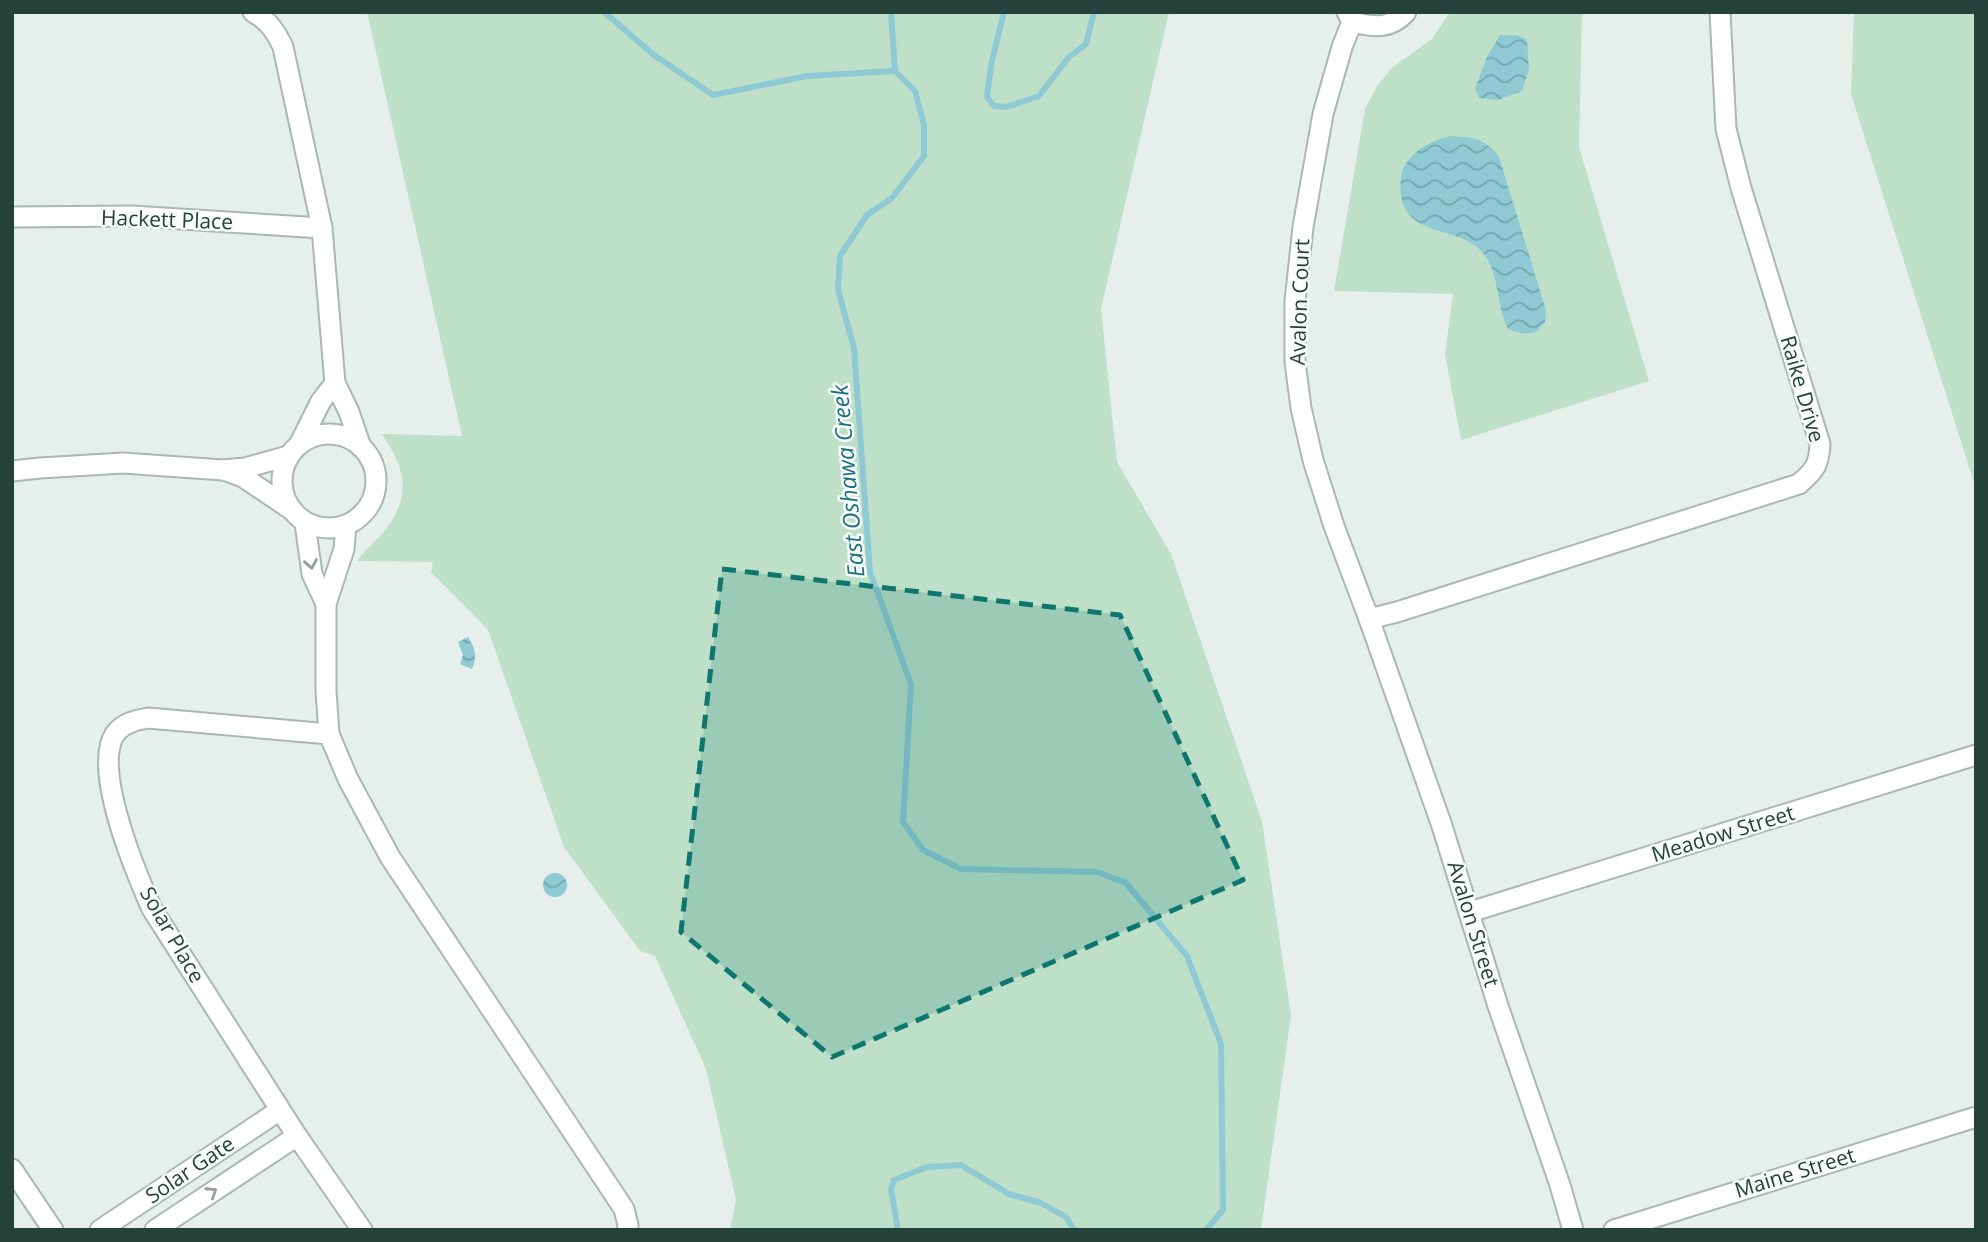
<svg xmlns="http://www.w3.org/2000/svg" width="1988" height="1242" font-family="'Open Sans',sans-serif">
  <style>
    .park { fill: #bfe0c8 }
    .water { fill: url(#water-waves) }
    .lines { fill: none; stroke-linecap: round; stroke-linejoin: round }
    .stream { stroke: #8ec9d4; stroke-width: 6 }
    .street-casing { stroke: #a8b8b2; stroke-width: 23 }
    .street { stroke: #fff; stroke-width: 19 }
    .oneway { stroke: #92a09c }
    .marked { fill: #0f766e; fill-opacity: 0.2; stroke: #0f766e; stroke-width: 5; stroke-dasharray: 14 9; stroke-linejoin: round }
    .labels { text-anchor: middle; stroke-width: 5; stroke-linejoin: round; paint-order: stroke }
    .street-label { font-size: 21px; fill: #24423a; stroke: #f7fbf9 }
    .water-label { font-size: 23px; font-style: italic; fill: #1c6f80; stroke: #f7fbf9 }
  </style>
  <defs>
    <pattern id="water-waves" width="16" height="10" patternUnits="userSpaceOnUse" patternTransform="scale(1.75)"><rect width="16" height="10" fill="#8ec9d4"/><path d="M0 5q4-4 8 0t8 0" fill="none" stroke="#74a5ad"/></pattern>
  </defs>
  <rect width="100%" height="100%" fill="#e6efeb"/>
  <g class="park">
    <path d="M 367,12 L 1169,12 L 1101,309 L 1117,462 L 1171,554 L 1262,821 L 1291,1015 L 1261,1230 L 730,1230 L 736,1200 L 706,1069 L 655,956 L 640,951 L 564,847 L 488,630 L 431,572 L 433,562 L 357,561 C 366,549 378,540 386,529 C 413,494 404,467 382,434 L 462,436 Z"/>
    <path d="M 1450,12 L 1582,12 L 1579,147 L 1649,381 L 1461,440 L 1445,354 L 1453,294 L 1334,291 L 1365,109 L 1377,86 L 1393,67 L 1432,39 Z"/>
    <path d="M 1854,12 L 1976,12 L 1976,489 L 1851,94 Z"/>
  </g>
  <g class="water">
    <path d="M 1500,35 L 1518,35 L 1527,40 L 1529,69 L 1522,91 L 1498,100 L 1479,98 L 1475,88 L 1487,57 Z"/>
    <path d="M 1450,136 C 1472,137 1485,138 1499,157 L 1546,310 L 1545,322 L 1536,332 L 1523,334 L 1508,329 C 1497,307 1499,276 1486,257 C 1465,224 1407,240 1401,195 C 1400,187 1400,176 1403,169 C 1413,150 1430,141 1450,136 Z"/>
    <path d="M 468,637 C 475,649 478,655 472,669 L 460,664 L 463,655 L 458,642 Z"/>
    <circle cx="555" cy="885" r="12"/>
  </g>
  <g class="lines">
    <g class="stream">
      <path d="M 604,12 L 654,55 L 713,95 L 807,76 L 895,71"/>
      <path d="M 891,12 L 895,71 L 915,91 L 924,125 L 924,156 L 892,198 L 867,215 L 840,256 L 838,290 L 854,348 L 870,572 L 911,684 L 903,822 L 923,850 L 961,869 L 1097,872 L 1126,883 L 1187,956 L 1221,1044 L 1223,1210 L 1206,1230"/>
      <path d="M 1004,12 L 991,65 L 987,97 L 994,106 L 1007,107 L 1039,96 L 1068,58 L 1086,44 L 1094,12"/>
      <path d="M 898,1230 L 891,1189 L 894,1180 L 927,1167 L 961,1165 L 1009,1194 L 1041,1203 L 1066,1217 L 1074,1230"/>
    </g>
    <defs>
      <g id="street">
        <path d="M 253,12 C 268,20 276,32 283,47 L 322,228 L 335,383 L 349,412 L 361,447"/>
        <path d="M 1347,12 L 1352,22 L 1342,47 L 1323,114 L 1303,227 L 1295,301 L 1295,362 L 1301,408 L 1313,460 L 1334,526 L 1369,619 L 1442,826 L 1498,1006 L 1559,1182 L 1573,1230"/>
        <path d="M 1352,22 C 1373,27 1390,30 1406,12"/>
        <path d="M 12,217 L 132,216 L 322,228"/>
        <circle cx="329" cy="481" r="47"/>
        <path d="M 300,443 L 321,401 L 335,383"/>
        <path d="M 224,470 L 243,477 L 289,508"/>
        <path d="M 12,471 L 40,468 L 123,463 L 223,470 L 245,468 L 288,456"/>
        <path d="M 305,523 L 312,574 L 326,604"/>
        <path d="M 346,525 L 344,549 L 326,604 L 326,691 L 329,734 L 148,718 C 136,720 123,723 115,734 C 92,769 136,873 152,909 L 297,1136 L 362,1230"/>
        <path d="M 1369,619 L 1397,612 L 1799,484 C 1815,470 1819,465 1820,444 L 1741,188 L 1726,129 L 1720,12"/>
        <path d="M 329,734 L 348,779 L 390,857 L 624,1209 L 628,1225 L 627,1230"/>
        <path d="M 1470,912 L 1976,755"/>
        <path d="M 12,1169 L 53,1230"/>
        <path d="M 100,1230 L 280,1110"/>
        <path d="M 155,1230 L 297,1136"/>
        <path d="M 1614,1230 L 1976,1117"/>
      </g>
    </defs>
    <use href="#street" class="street-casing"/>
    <use href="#street" class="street"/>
  </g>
  <defs><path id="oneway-chevron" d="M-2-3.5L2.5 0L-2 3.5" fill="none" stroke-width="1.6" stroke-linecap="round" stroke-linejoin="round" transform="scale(1.75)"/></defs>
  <g class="oneway">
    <use href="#oneway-chevron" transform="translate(311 564) rotate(80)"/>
    <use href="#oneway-chevron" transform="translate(212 1192) rotate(-33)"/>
  </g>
  <path class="marked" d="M 722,569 L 1120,615 L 1243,880 L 832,1057 L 681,932 Z"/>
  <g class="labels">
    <g class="street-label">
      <text transform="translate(167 220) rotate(2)" y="7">Hackett Place</text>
      <text transform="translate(1300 302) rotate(-88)" y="7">Avalon Court</text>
      <text transform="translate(1802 389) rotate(74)" y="7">Raike Drive</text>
      <text transform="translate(1723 834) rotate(-17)" y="7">Meadow Street</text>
      <text transform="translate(1473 924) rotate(73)" y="7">Avalon Street</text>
      <text transform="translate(172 935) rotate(60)" y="7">Solar Place</text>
      <text transform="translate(190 1170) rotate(-34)" y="7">Solar Gate</text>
      <text transform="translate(1795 1173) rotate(-17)" y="7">Maine Street</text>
    </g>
    <g class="water-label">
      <text transform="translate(848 481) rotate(-95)" y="8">East Oshawa Creek</text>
    </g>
  </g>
  <rect width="1988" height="1242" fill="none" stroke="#24423a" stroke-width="28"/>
</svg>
